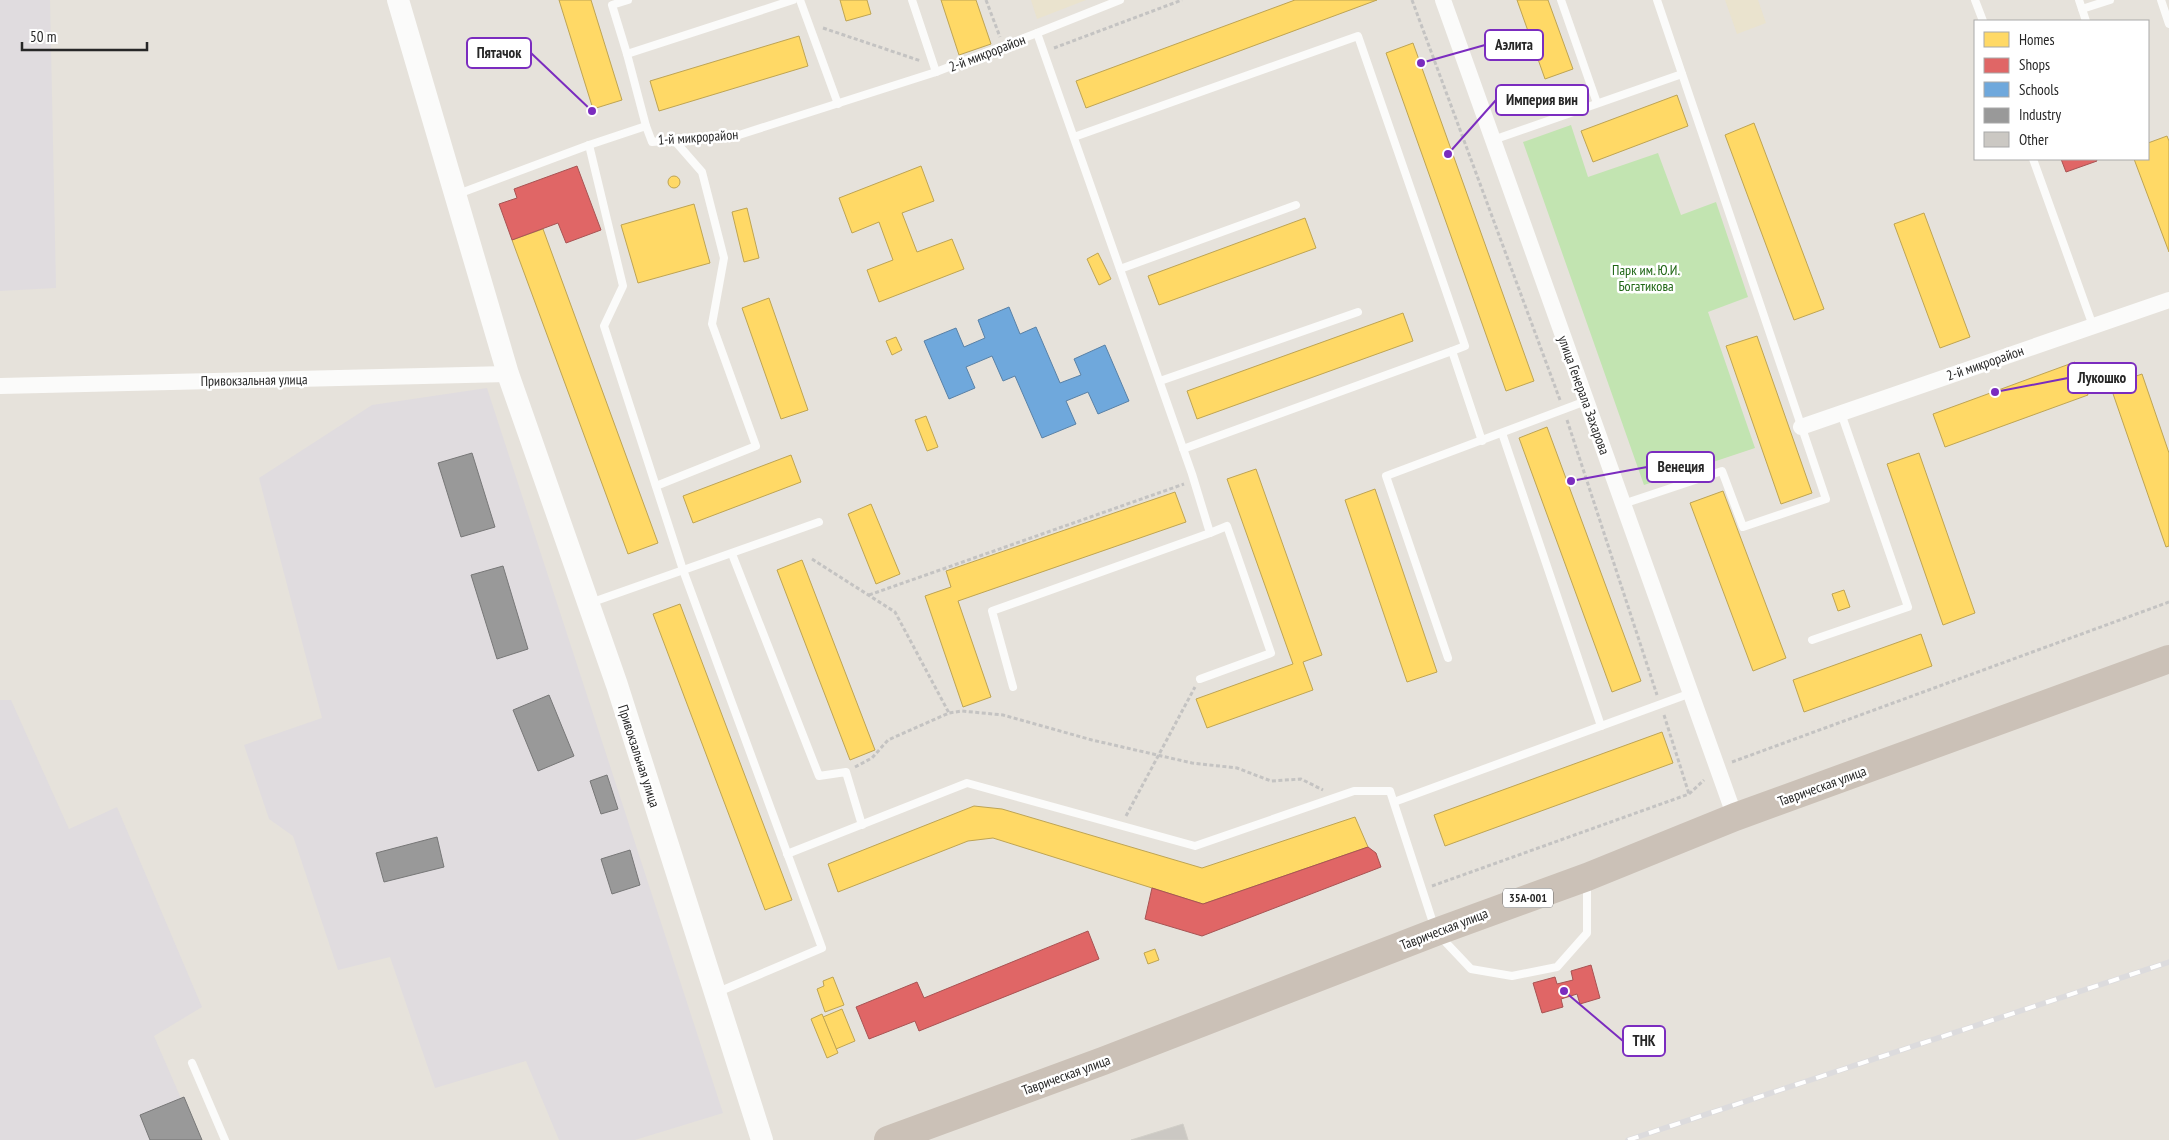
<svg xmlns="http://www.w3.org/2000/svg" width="2169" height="1140" font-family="'PT Sans Narrow',sans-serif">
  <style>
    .industrial { fill: #e0dcdf }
    .education { fill: #eae3ce }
    .green { fill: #c2e4b1 }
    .homes { fill: #ffd966; stroke: #bea453 }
    .shops { fill: #e06666; stroke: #a85353 }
    .schools { fill: #6fa8dc; stroke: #5981a6 }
    .industry { fill: #999; stroke: #777 }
    .building { fill: #cbc8c3; stroke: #d1cec7 }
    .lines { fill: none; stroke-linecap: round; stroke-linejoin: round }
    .path { stroke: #c4c3c2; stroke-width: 3; stroke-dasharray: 4 2.5; stroke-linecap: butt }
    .lane { stroke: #fbfbfa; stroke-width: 8 }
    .street { stroke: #fbfbfa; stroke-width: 16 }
    .secondary { stroke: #fbfbfa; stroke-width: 22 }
    .highway { stroke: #cbc1b7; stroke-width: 28 }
    .rail-casing { stroke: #dcdbdd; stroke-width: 5.5 }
    .rail { stroke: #fff; stroke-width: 4; stroke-dasharray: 11; stroke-linecap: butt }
    .labels { text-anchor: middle; stroke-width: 5; stroke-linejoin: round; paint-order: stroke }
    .shield { fill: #fff; stroke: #686868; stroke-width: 1 }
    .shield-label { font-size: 12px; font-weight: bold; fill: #272727 }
    .street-label { font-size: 14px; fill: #272727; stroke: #fff }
    .park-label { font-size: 14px; fill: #1f6614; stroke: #fff }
    .leader { fill: none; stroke: #7b2cbf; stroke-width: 2 }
    .callout-dot { fill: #7b2cbf; stroke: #fff; stroke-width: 2 }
    .callout { fill: #fff; stroke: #7b2cbf; stroke-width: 2 }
    .callout-label { font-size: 15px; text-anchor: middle; font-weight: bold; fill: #272727 }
  </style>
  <rect width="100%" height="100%" fill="#e6e2db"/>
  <g class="industrial">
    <path d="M 0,0 L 50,0 L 56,288 L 0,291 Z"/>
    <path d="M 487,388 L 723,1113 L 635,1140 L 559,1140 L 526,1061 L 435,1088 L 390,957 L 338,970 L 293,836 L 269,819 L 244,745 L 322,718 L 259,478 L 372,405 Z"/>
    <path d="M 0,700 L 11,700 L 69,829 L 117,807 L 202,1007 L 154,1036 L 199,1140 L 0,1140 Z"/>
  </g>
  <g class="education">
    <path d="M 1031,0 L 1086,0 L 1037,19 Z"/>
    <path d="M 1725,0 L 1758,0 L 1766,23 L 1737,34 Z"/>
  </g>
  <path class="green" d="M 1571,125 L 1588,177 L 1658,153 L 1681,215 L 1716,202 L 1748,297 L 1708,312 L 1755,448 L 1644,485 L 1523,142 Z"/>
  <g class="homes">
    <path d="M 559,0 L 591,0 L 622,100 L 593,109 Z"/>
    <path d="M 840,0 L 867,0 L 871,14 L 846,21 Z"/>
    <path d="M 941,0 L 976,0 L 991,44 L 959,55 Z"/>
    <path d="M 1295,0 L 1377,0 L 1086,108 L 1076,81 Z"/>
    <path d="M 1517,0 L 1548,0 L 1573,69 L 1545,79 Z"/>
    <path d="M 799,36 L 808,66 L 659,111 L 650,81 Z"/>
    <path d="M 1413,43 L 1534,381 L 1506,391 L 1386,53 Z"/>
    <path d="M 1677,95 L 1688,126 L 1593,162 L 1581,131 Z"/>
    <path d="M 1754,123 L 1824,309 L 1794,320 L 1725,135 Z"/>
    <path d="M 2167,136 L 2169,141 L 2169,252 L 2134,159 L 2148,159 L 2148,143 Z"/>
    <path d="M 921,166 L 934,201 L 902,213 L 917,252 L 952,239 L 964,269 L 879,302 L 867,270 L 893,260 L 879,222 L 852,233 L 839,198 Z"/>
    <circle cx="674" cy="182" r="6"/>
    <path d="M 694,204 L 710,263 L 638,283 L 621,225 Z"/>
    <path d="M 747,208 L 759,258 L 744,262 L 732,212 Z"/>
    <path d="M 1924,213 L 1970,337 L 1940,348 L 1894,224 Z"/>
    <path d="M 1305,218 L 1316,248 L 1159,305 L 1148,276 Z"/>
    <path d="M 543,229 L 658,543 L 628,554 L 512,240 Z"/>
    <path d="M 1098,253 L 1111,279 L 1099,285 L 1087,259 Z"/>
    <path d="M 769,298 L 808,410 L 781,419 L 742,308 Z"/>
    <path d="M 1403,313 L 1413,341 L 1197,419 L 1187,391 Z"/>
    <path d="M 1757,336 L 1812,493 L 1781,504 L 1726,346 Z"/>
    <path d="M 896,337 L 902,350 L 892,355 L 886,341 Z"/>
    <path d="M 2075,362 L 2088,395 L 1945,447 L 1933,414 Z"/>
    <path d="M 2142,374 L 2169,453 L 2169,546 L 2166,547 L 2110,385 Z"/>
    <path d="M 926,416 L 938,447 L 927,451 L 915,420 Z"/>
    <path d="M 1547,427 L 1641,681 L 1612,692 L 1519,438 Z"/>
    <path d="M 1919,453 L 1975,613 L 1943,625 L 1887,464 Z"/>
    <path d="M 791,455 L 801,482 L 693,523 L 683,496 Z"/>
    <path d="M 1256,469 L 1322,655 L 1303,662 L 1313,690 L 1207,728 L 1196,699 L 1293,664 L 1227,479 Z"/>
    <path d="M 1375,489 L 1437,672 L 1407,682 L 1345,500 Z"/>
    <path d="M 1723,491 L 1786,658 L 1753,671 L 1690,503 Z"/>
    <path d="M 1175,492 L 1186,522 L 958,601 L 991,697 L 963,707 L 925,596 L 951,587 L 946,571 Z"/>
    <path d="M 871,504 L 900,574 L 876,584 L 848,514 Z"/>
    <path d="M 802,560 L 875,750 L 850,760 L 777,570 Z"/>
    <path d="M 1844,590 L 1850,607 L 1838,611 L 1832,594 Z"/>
    <path d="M 680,604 L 792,900 L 765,910 L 653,614 Z"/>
    <path d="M 1921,634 L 1932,666 L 1804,712 L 1793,680 Z"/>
    <path d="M 1662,732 L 1673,763 L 1445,846 L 1434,815 Z"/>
    <path d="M 974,806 L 1002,809 L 1202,868 L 1355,817 L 1368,847 L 1203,904 L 993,838 L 968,841 L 838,892 L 828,864 Z"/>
    <path d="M 1155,949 L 1159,960 L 1148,964 L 1144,953 Z"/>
    <path d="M 833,977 L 844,1005 L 825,1012 L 817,989 L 824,986 L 823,981 Z"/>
    <path d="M 842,1009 L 855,1041 L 836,1049 L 823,1017 Z"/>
    <path d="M 822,1014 L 838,1053 L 827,1058 L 811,1019 Z"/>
  </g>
  <g class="shops">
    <path d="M 2061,159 L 2096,159 L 2097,161 L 2066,172 Z"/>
    <path d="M 577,166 L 601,230 L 566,243 L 558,223 L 512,240 L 499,204 L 517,198 L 514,189 Z"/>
    <path d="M 1368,847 L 1376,853 L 1381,867 L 1202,936 L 1145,919 L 1152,888 L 1203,904 Z"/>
    <path d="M 1088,931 L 1099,959 L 919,1031 L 915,1021 L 869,1039 L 856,1007 L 917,982 L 924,998 Z"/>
    <path d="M 1591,965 L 1600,998 L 1580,1004 L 1577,994 L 1561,999 L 1563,1007 L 1542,1013 L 1533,983 L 1555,977 L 1557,984 L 1573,980 L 1571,971 Z"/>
  </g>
  <path class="schools" d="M 1009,307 L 1020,334 L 1036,327 L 1060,383 L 1081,375 L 1074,359 L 1105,345 L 1129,401 L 1098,414 L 1088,392 L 1066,401 L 1076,424 L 1042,438 L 1015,376 L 1003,381 L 992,356 L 966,367 L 975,388 L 949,399 L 924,341 L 956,328 L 964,347 L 985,338 L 978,320 Z"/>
  <g class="industry">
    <path d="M 472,453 L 495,527 L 461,537 L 438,463 Z"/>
    <path d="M 503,566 L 528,649 L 497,659 L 471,575 Z"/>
    <path d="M 549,695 L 574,756 L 538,771 L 513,710 Z"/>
    <path d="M 607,775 L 618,809 L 601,814 L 590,781 Z"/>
    <path d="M 437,837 L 444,867 L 384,882 L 376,853 Z"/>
    <path d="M 630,850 L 640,885 L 612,894 L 601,859 Z"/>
    <path d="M 184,1097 L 202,1140 L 150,1140 L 140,1115 Z"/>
  </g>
  <path class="building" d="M 1183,1124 L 1188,1140 L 1131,1140 Z"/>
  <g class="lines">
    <g class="path">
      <path d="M 986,0 L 1000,37"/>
      <path d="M 1412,0 L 1560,400"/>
      <path d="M 823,28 L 921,61"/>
      <path d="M 1054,48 L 1182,0"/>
      <path d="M 1567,420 L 1657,695"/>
      <path d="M 812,559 L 895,612 L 949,713"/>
      <path d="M 869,595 L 1184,484"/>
      <path d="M 1664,715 L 1689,794"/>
      <path d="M 1732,762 L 2169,602"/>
      <path d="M 855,767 L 872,758 L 888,740 L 949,713 L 962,711 L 1003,715 L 1092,740 L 1192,763 L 1237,768 L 1271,781 L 1301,779 L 1323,790"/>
      <path d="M 1126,816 L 1195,687"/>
      <path d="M 1432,886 L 1689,794 L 1704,780"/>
    </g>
    <g class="lane">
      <path d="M 628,0 L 612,5 L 627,54 L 646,126"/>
      <path d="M 800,0 L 838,104"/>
      <path d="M 1120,0 L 1037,33 L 1192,474 L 1210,533 L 1227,526 L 1271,653 L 1200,679"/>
      <path d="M 1561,0 L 1597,103"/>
      <path d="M 1975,0 L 1983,21"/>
      <path d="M 2079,0 L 2086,21"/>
      <path d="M 2161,0 L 2169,24"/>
      <path d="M 2082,9 L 2110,0"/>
      <path d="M 627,54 L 793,0"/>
      <path d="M 936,72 L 1037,33"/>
      <path d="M 1074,137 L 1358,36 L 1465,346 L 1452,351 L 1482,441"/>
      <path d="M 1493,140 L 1682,74"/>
      <path d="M 589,145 L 623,286 L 604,326 L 683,570 L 822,948 L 718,992"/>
      <path d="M 2033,159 L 2093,326"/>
      <path d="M 458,194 L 589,145 L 646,126 L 652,142 L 739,135 L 936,72 L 912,0"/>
      <path d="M 1120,269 L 1296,205"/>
      <path d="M 1160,381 L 1358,312"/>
      <path d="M 1502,433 L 1601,726"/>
      <path d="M 1183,449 L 1452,351"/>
      <path d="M 656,486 L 756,446 L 712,324 L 724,258 L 702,172 L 674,140"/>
      <path d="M 1623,504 L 1722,471 L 1743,527 L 1826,499 L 1657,0"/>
      <path d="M 732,554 L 819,776 L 846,772 L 862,825"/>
      <path d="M 590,603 L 819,522"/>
      <path d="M 1812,640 L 1908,607 L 1841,413"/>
      <path d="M 1448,658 L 1386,476 L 1586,401"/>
      <path d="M 1013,687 L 992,611 L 1210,533"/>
      <path d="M 1394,802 L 1691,693"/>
      <path d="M 787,854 L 967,783 L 1195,846 L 1354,791 L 1390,791 L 1436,932 L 1471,969 L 1512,976 L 1557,967 L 1587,933 L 1587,883"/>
      <path d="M 192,1063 L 225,1140"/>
    </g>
    <g class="street">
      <path d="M 1443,0 L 1735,817"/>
      <path d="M 0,386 L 508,374"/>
      <path d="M 1801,427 L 2169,300"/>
    </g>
    <path class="secondary" d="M 398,0 L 508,374 L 617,685 L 762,1140"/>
    <path class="highway" d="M 888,1140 L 1103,1061 L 1436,932 L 1587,877 L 1735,817 L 2169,659"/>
    <defs>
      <path id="rail" d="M 1628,1140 L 2169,962"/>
    </defs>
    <use href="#rail" class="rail-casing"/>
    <use href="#rail" class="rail"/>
  </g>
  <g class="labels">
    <rect class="shield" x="1503" y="888.5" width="50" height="19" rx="4"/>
    <g class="shield-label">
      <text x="1528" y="902">35А-001</text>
    </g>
    <g class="street-label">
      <text transform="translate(987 53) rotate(-21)" y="5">2-й микрорайон</text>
      <text transform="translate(698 137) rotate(-4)" y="5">1-й микрорайон</text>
      <text transform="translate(1985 363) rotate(-19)" y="5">2-й микрорайон</text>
      <text transform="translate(254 380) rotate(-1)" y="5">Привокзальная улица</text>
      <text transform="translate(1584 395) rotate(70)" y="5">улица Генерала Захарова</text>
      <text transform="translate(639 756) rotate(72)" y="5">Привокзальная улица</text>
      <text transform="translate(1822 786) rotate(-20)" y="5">Таврическая улица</text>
      <text transform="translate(1444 929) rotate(-21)" y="5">Таврическая улица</text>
      <text transform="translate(1066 1075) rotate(-20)" y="5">Таврическая улица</text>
    </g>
    <g class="park-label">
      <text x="1646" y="275">Парк им. Ю.И.<tspan x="1646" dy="16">Богатикова</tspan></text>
    </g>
  </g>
  <path class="leader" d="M1421 63L1485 45M592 111L531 53M1448 154L1496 100M1995 392L2068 378M1571 481L1647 467M1564 991L1623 1041"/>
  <g class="callout-dot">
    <circle cx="1421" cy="63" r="5"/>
    <circle cx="592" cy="111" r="5"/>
    <circle cx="1448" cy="154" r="5"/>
    <circle cx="1995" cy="392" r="5"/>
    <circle cx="1571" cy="481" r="5"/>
    <circle cx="1564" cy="991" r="5"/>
  </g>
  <g class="callout">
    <rect x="1485" y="30" width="58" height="30" rx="5"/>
    <rect x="467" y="38" width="64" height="30" rx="5"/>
    <rect x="1496" y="85" width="92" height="30" rx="5"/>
    <rect x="2068" y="363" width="68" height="30" rx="5"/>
    <rect x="1647" y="452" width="67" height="30" rx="5"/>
    <rect x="1623" y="1026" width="42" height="30" rx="5"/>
  </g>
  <g class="callout-label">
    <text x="1514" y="50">Аэлита</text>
    <text x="499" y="58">Пятачок</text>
    <text x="1542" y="105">Империя вин</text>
    <text x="2102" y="383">Лукошко</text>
    <text x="1681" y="472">Венеция</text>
    <text x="1644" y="1046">ТНК</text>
  </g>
  <rect x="1974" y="20" width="175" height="140" fill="#ffffff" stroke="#a9a9a9"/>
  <rect x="1984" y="32" width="25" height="15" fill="#ffd966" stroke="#a9a9a9"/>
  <text x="2019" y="45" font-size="15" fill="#272727">Homes</text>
  <rect x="1984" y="58" width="25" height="15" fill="#e06666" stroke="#a9a9a9"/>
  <text x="2019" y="70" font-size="15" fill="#272727">Shops</text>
  <rect x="1984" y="82" width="25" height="15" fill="#6fa8dc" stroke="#a9a9a9"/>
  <text x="2019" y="95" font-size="15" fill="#272727">Schools</text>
  <rect x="1984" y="108" width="25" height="15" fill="#999999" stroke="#a9a9a9"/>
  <text x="2019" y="120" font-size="15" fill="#272727">Industry</text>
  <rect x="1984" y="132" width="25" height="15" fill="#cbc8c3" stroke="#a9a9a9"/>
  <text x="2019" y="145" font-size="15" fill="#272727">Other</text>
  <path d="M22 42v8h125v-8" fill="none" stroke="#272727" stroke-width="2.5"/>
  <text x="30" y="42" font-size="15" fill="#272727" stroke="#ffffff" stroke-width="4" paint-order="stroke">50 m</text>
</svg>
